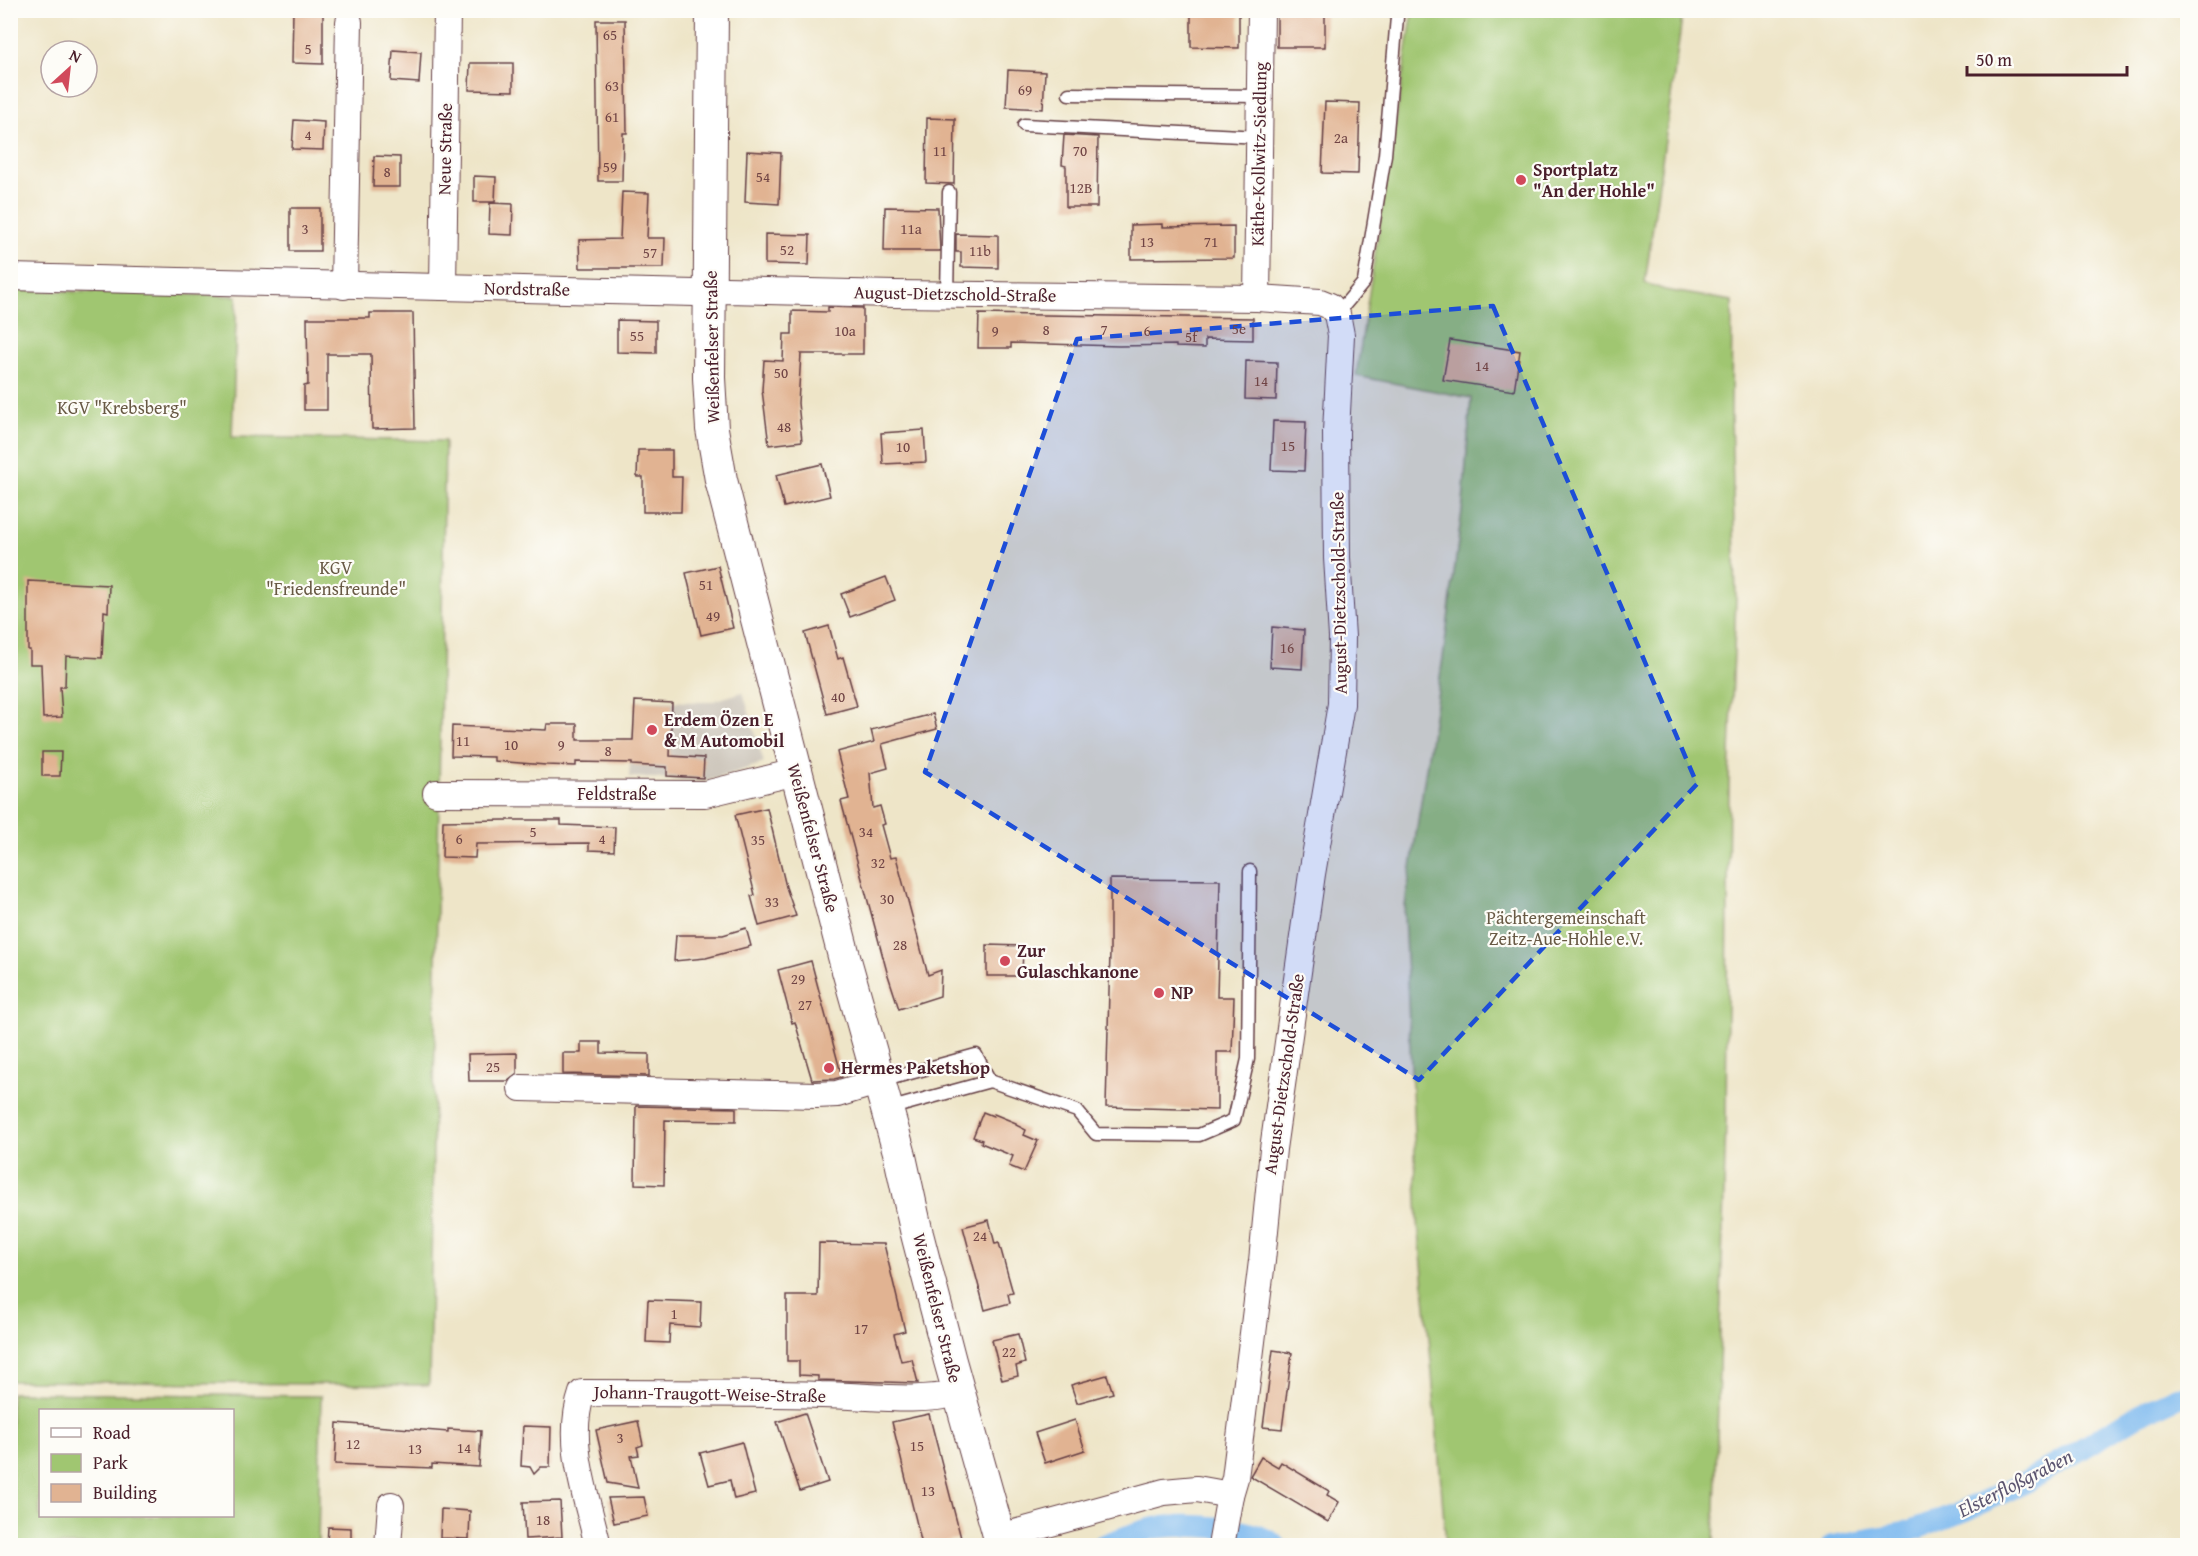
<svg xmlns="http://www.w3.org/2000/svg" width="2198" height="1556" font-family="'Gentium Book Plus',serif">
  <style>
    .industrial { fill: #cac3b8 }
    .green { fill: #a0c671; stroke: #75724e; stroke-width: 1.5; fill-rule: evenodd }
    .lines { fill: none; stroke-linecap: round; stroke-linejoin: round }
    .canal { stroke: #7db9ef; stroke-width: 22 }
    .building { fill: #e1b392 }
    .service-casing { stroke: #633d43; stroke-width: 15 }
    .minor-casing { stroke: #633d43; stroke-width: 28 }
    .tertiary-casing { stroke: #633d43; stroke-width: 34 }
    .service { stroke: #fff; stroke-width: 12 }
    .minor { stroke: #fff; stroke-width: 26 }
    .tertiary { stroke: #fff; stroke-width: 32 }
    .marked { fill: #1d4ed8; fill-opacity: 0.2; stroke: #1d4ed8; stroke-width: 4.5; stroke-dasharray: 12 8; stroke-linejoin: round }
    .poi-dot { fill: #d1495b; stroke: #fdfcf7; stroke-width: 2 }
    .labels { text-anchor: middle; stroke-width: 4.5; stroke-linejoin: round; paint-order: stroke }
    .number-label { font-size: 15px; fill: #704445 }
    .street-label { font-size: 18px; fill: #4a1f2b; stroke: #fdfcf7 }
    .poi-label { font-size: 18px; font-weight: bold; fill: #4a1f2b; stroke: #fdfcf7; text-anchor: start }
    .park-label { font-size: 18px; fill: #685944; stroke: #fdfcf7 }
    .water-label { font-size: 20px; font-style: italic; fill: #5c5570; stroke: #fdfcf7 }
  </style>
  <rect width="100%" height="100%" fill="#fdfcf7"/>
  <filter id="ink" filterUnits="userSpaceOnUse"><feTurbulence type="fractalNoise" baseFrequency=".0167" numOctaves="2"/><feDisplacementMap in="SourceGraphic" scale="12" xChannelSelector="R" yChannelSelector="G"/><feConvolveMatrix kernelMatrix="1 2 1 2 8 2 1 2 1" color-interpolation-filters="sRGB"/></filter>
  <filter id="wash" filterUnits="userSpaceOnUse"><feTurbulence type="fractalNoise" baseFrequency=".008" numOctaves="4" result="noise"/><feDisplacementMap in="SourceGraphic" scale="24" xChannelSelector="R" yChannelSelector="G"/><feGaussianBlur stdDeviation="1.35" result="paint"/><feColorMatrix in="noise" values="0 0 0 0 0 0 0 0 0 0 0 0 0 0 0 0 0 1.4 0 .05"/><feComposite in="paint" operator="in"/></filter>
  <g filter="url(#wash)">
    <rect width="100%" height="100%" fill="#eee5c8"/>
    <path class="industrial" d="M 743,692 L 764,763 L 707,781 L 629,777 L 635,701 L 710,702 Z"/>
    <g class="green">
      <path d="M 1413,11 L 1683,11 L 1645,283 L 1665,290 L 1732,301 L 1731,416 L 1736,597 L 1729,781 L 1726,1120 L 1714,1545 L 1446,1545 L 1429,1338 L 1418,1222 L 1404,913 L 1444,651 L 1463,503 L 1471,398 L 1356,376 Z"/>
      <path d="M 16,290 L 237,296 L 232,437 L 445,441 L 429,1385 L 11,1381 L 11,300 Z"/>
      <path d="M 11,1393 L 321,1396 L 318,1545 L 11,1545 ZM 232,1410 L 232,1516 L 40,1516 L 40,1410 Z"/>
    </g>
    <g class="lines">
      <g class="canal">
        <path d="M 1101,1546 C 1118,1540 1137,1532 1155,1528 C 1183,1523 1255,1526 1276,1546"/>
        <path d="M 1832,1546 L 1904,1533 L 1959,1513 L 2028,1481 L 2136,1416 L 2177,1397 L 2188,1396"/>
      </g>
    </g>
    <g id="blocks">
      <g class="building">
        <path d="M 293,10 L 323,10 L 323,64 L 292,63 Z"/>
        <path d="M 1191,10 L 1239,11 L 1239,48 L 1191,47 Z"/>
        <rect x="1277" y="10" width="48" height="37"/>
        <path d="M 596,20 L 625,20 L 627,133 L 623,133 L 622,181 L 598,181 Z"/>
        <path d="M 393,50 L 421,52 L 419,83 L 391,81 Z"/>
        <path d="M 470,63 L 513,63 L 513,91 L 469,90 Z"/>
        <path d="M 1008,70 L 1045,72 L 1043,109 L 1006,107 Z"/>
        <path d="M 1325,102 L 1360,103 L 1358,174 L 1322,173 Z"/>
        <path d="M 927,118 L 955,119 L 954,184 L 926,183 Z"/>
        <path d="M 294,120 L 324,122 L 323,150 L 292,149 Z"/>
        <path d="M 1064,135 L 1098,137 L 1097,207 L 1066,207 L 1066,166 L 1062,165 Z"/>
        <path d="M 747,151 L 781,153 L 779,204 L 745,202 Z"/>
        <path d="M 374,156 L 400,157 L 400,187 L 373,187 Z"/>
        <path d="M 474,176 L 496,177 L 495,202 L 474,202 Z"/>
        <path d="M 622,192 L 649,193 L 647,238 L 665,238 L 664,268 L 580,268 L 579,240 L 620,239 Z"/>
        <path d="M 490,203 L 513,204 L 512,235 L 489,234 Z"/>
        <path d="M 885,207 L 938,208 L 940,251 L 884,251 Z"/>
        <rect x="290" y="208" width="30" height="43"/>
        <path d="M 1163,224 L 1163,227 L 1234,226 L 1234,258 L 1131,259 L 1131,225 Z"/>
        <path d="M 765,234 L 810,235 L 809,265 L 765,264 Z"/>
        <path d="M 956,234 L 998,235 L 998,268 L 961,267 L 961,252 L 956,252 Z"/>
        <path d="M 828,307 L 863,308 L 863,354 L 801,354 L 798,403 L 802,441 L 769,445 L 762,390 L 764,360 L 783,361 L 784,334 L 792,334 L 792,311 L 828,312 Z"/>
        <path d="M 370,313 L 413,313 L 415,428 L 372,429 L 371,354 L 327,354 L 327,410 L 304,410 L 304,386 L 308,385 L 307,318 L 370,318 Z"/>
        <path d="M 979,314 L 1253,318 L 1253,340 L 1205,339 L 1205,348 L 1176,347 L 1176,345 L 1119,346 L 1011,343 L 1011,348 L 978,348 Z"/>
        <path d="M 617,320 L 656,321 L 656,353 L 617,352 Z"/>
        <path d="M 1450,340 L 1520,351 L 1514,391 L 1443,380 Z"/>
        <path d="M 1246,361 L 1277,362 L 1276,400 L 1245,399 Z"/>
        <path d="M 1273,421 L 1306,422 L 1304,471 L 1271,470 Z"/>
        <path d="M 924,430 L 926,462 L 883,464 L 881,433 Z"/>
        <path d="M 638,450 L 672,450 L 672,477 L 682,477 L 681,512 L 643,512 L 643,477 L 637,477 Z"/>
        <path d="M 822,464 L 830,496 L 784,507 L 776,475 Z"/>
        <path d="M 718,566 L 733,628 L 701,635 L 686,573 Z"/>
        <path d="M 886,577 L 895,600 L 850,617 L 841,594 Z"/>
        <path d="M 28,581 L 109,585 L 108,612 L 104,611 L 102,658 L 66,656 L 65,687 L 60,687 L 62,717 L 43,718 L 41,664 L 30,664 L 30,650 L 28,650 Z"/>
        <path d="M 829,626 L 838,659 L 843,657 L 857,706 L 827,714 L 805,633 Z"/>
        <path d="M 1272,627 L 1304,630 L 1302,669 L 1270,667 Z"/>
        <path d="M 635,701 L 672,703 L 670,756 L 704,758 L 703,778 L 667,776 L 667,767 L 632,765 L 632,763 L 576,762 L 576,766 L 546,765 L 494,761 L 494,757 L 451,756 L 452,726 L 546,730 L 547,724 L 577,724 L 577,740 L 633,740 Z"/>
        <path d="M 933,714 L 937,729 L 882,744 L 888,768 L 870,773 L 873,808 L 880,806 L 885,824 L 881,825 L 890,858 L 896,857 L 928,975 L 941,970 L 940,996 L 899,1009 L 887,972 L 841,801 L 849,799 L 837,752 L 874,742 L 871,730 Z"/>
        <path d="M 42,752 L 61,752 L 60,776 L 42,776 Z"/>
        <path d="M 767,808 L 786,887 L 796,916 L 759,926 L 751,896 L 755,895 L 735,815 Z"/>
        <path d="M 505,820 L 561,820 L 561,825 L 615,827 L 614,851 L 589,850 L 589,843 L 476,844 L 475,858 L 442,857 L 443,821 Z"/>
        <path d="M 1110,879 L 1220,880 L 1217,997 L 1234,997 L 1232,1052 L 1217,1052 L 1217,1110 L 1106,1107 L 1110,952 Z"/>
        <path d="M 746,928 L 751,946 L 706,958 L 674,961 L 676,935 L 723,935 Z"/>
        <path d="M 987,945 L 1023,946 L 1022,976 L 987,976 Z"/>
        <path d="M 811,961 L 842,1077 L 834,1079 L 812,1080 L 795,1022 L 792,1023 L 778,970 Z"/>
        <path d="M 581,1042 L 601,1042 L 601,1053 L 649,1054 L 649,1076 L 563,1074 L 563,1053 L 581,1053 Z"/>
        <path d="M 517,1053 L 517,1074 L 508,1081 L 469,1081 L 468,1054 Z"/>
        <path d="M 636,1106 L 736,1108 L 736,1121 L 665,1120 L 664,1185 L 635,1184 Z"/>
        <path d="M 983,1112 L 993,1116 L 994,1114 L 1016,1123 L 1016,1125 L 1026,1130 L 1024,1135 L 1038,1141 L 1024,1172 L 1009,1166 L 1013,1156 L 981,1143 L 982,1140 L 973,1137 Z"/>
        <path d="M 989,1220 L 995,1244 L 999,1243 L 1013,1293 L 1008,1294 L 1010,1303 L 985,1310 L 963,1227 Z"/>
        <path d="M 819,1243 L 884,1244 L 905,1331 L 894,1334 L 901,1361 L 912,1359 L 918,1383 L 818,1380 L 818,1376 L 799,1375 L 799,1361 L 787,1361 L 787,1296 L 818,1296 Z"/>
        <path d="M 648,1300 L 701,1302 L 700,1327 L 670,1325 L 669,1343 L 646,1342 Z"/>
        <path d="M 1018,1334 L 1025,1363 L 1016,1366 L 1018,1376 L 1002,1380 L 992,1340 Z"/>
        <path d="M 1273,1350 L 1292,1353 L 1282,1429 L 1263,1427 Z"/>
        <path d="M 1107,1375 L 1113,1393 L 1077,1403 L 1071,1385 Z"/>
        <path d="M 805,1413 L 828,1482 L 800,1491 L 777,1422 Z"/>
        <path d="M 929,1414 L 961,1538 L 931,1545 L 922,1545 L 892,1422 Z"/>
        <path d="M 1075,1420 L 1085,1450 L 1045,1463 L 1035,1433 Z"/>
        <path d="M 638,1421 L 643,1445 L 637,1447 L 639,1455 L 631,1456 L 638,1488 L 608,1483 L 596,1430 Z"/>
        <path d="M 337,1423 L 448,1432 L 448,1429 L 481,1431 L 479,1467 L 432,1464 L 432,1468 L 335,1464 Z"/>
        <path d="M 523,1426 L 551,1427 L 550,1467 L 541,1467 L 534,1474 L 530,1467 L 521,1466 Z"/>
        <path d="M 742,1442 L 755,1494 L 734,1499 L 730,1480 L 709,1485 L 700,1453 Z"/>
        <path d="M 1261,1457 L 1278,1467 L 1281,1462 L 1329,1491 L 1327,1495 L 1339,1502 L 1328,1522 L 1250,1476 Z"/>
        <path d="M 644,1497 L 648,1516 L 614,1523 L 608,1498 Z"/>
        <path d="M 560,1501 L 562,1537 L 525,1539 L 523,1502 Z"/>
        <path d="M 441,1509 L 470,1511 L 469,1539 L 440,1538 Z"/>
        <path d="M 328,1527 L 351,1528 L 351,1545 L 327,1545 Z"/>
      </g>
    </g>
  </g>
  <g filter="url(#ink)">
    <use href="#blocks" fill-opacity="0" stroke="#633d43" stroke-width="1.5"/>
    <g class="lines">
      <defs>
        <g id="service">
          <path d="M 1069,94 L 1259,96"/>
          <path d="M 1024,125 L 1260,137"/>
          <path d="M 947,295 L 949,192"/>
          <path d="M 1337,314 L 1364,282 L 1385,155 L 1397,17"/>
          <path d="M 881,1081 L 976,1055 L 990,1081"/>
          <path d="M 888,1109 L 990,1081 L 1077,1111 L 1096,1134 L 1199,1135 L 1234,1120 L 1248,1059 L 1250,871"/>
        </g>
        <g id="minor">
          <path d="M 10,277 L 695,293 L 726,290 L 895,294 L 1257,298 L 1320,302 L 1330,306 L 1337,314 L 1341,335 L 1336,432 L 1337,558 L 1342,637 L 1341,704 L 1312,874 L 1291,1021 L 1273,1149 L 1262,1261 L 1235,1478 L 1230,1495 L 1221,1546"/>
          <path d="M 344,286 L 349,22"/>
          <path d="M 443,287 L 447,10"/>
          <path d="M 1257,298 L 1261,10"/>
          <path d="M 436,793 L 705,794 L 796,772"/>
          <path d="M 521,1088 L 816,1095 L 837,1094 L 880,1081"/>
          <path d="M 1000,1537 L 1164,1492 L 1197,1489 L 1230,1495"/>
          <path d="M 388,1546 L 391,1505"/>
          <path d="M 598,1546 C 587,1497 565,1442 582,1393 C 662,1393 741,1393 821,1395 C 866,1395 914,1404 959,1393"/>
        </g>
        <path id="tertiary" d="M 712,10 L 709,378 L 712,429 L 721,480 L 845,960 L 899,1152 L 917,1234 L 950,1361 L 1002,1546"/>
      </defs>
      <use href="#service" class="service-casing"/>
      <use href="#minor" class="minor-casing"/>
      <use href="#tertiary" class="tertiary-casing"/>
      <use href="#service" class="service"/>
      <use href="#minor" class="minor"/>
      <use href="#tertiary" class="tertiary"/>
    </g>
  </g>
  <path class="marked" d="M 1493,306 L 1697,784 L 1419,1080 L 925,772 L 1077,339 Z"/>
  <g class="poi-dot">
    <circle cx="1521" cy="180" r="6"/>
    <circle cx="652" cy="730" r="6"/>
    <circle cx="1005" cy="961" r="6"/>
    <circle cx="1159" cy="993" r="6"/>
    <circle cx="829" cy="1068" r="6"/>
  </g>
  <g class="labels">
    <g class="number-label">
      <text x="610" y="40">65</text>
      <text x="308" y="54">5</text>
      <text x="612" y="91">63</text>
      <text x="1025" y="95">69</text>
      <text x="612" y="122">61</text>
      <text x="308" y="140">4</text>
      <text x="1341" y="143">2a</text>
      <text x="940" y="156">11</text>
      <text x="1080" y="156">70</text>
      <text x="610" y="172">59</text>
      <text x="387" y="177">8</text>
      <text x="763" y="182">54</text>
      <text x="1081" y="193">12B</text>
      <text x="305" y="234">3</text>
      <text x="911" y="234">11a</text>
      <text x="1147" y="247">13</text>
      <text x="1211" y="247">71</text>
      <text x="787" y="255">52</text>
      <text x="980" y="256">11b</text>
      <text x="650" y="258">57</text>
      <text x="1239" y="334">5e</text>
      <text x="1046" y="335">8</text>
      <text x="1104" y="335">7</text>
      <text x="845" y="336">10a</text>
      <text x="995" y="336">9</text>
      <text x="1147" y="336">6</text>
      <text x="637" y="341">55</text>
      <text x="1191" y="342">5f</text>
      <text x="1482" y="371">14</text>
      <text x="781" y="378">50</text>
      <text x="1261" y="386">14</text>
      <text x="784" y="432">48</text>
      <text x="1288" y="451">15</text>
      <text x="903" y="452">10</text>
      <text x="706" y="590">51</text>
      <text x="713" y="621">49</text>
      <text x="1287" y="653">16</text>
      <text x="838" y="702">40</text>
      <text x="463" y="746">11</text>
      <text x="511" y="750">10</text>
      <text x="561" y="750">9</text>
      <text x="608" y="756">8</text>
      <text x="533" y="837">5</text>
      <text x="866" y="837">34</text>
      <text x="459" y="844">6</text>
      <text x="602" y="844">4</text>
      <text x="758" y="845">35</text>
      <text x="878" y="868">32</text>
      <text x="887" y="904">30</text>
      <text x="772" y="907">33</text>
      <text x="900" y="950">28</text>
      <text x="798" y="984">29</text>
      <text x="805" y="1010">27</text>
      <text x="493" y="1072">25</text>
      <text x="980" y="1241">24</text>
      <text x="674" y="1319">1</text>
      <text x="861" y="1334">17</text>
      <text x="1009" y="1357">22</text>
      <text x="620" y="1443">3</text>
      <text x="353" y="1449">12</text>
      <text x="917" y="1451">15</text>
      <text x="464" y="1453">14</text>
      <text x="415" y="1454">13</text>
      <text x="928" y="1496">13</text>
      <text x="543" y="1525">18</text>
    </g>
    <g class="street-label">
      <text transform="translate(445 149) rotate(-89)" y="6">Neue Straße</text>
      <text transform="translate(1259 154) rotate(-89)" y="6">Käthe-Kollwitz-Siedlung</text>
      <text transform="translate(527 289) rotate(1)" y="6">Nordstraße</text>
      <text transform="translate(955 294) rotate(1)" y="6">August-Dietzschold-Straße</text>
      <text transform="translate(712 347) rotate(-91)" y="6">Weißenfelser Straße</text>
      <text transform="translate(1339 593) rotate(-91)" y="6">August-Dietzschold-Straße</text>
      <text x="617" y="800">Feldstraße</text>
      <text transform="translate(813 838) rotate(75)" y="6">Weißenfelser Straße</text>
      <text transform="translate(1284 1074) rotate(-82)" y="6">August-Dietzschold-Straße</text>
      <text transform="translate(937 1308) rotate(76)" y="6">Weißenfelser Straße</text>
      <text transform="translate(710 1394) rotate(1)" y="6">Johann-Traugott-Weise-Straße</text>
    </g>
    <g class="poi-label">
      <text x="1533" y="176">Sportplatz<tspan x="1533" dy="21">"An der Hohle"</tspan></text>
      <text x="664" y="726">Erdem Özen E<tspan x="664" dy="21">&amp; M Automobil</tspan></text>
      <text x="1017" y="957">Zur<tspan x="1017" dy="21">Gulaschkanone</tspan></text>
      <text x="1171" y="999">NP</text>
      <text x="841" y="1074">Hermes Paketshop</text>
    </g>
    <g class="park-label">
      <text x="122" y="414">KGV "Krebsberg"</text>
      <text x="336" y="574">KGV<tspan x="336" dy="21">"Friedensfreunde"</tspan></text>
      <text x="1566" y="924">Pächtergemeinschaft<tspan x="1566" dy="21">Zeitz-Aue-Hohle e.V.</tspan></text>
    </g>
    <g class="water-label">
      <text transform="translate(2015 1483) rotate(-27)" y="7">Elsterfloßgraben</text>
    </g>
  </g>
  <rect width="2198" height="1556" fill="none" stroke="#fdfcf7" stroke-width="36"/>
  <rect x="39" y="1409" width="195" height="108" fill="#fdfcf7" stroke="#b5a4a5" stroke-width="1.5"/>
  <rect x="51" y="1428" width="30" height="9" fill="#ffffff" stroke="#b5a4a5" stroke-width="1.5"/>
  <text x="93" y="1439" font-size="18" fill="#4a1f2b">Road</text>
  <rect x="51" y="1454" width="30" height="18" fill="#a0c671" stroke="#b5a4a5" stroke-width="1.5"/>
  <text x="93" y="1469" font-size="18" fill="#4a1f2b">Park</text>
  <rect x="51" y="1484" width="30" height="18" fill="#e1b392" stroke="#b5a4a5" stroke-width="1.5"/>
  <text x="93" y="1499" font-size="18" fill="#4a1f2b">Building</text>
  <g transform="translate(69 69) rotate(27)"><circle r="28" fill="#fdfcf7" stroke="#b5a4a5" stroke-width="1.5"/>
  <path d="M0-4.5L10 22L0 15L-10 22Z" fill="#d1495b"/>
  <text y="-9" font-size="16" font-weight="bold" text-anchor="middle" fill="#4a1f2b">N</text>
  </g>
  <path d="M1967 66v9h160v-9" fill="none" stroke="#4a1f2b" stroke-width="3"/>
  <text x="1976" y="66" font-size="18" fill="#4a1f2b" stroke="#fdfcf7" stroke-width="4.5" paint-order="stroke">50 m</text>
</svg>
